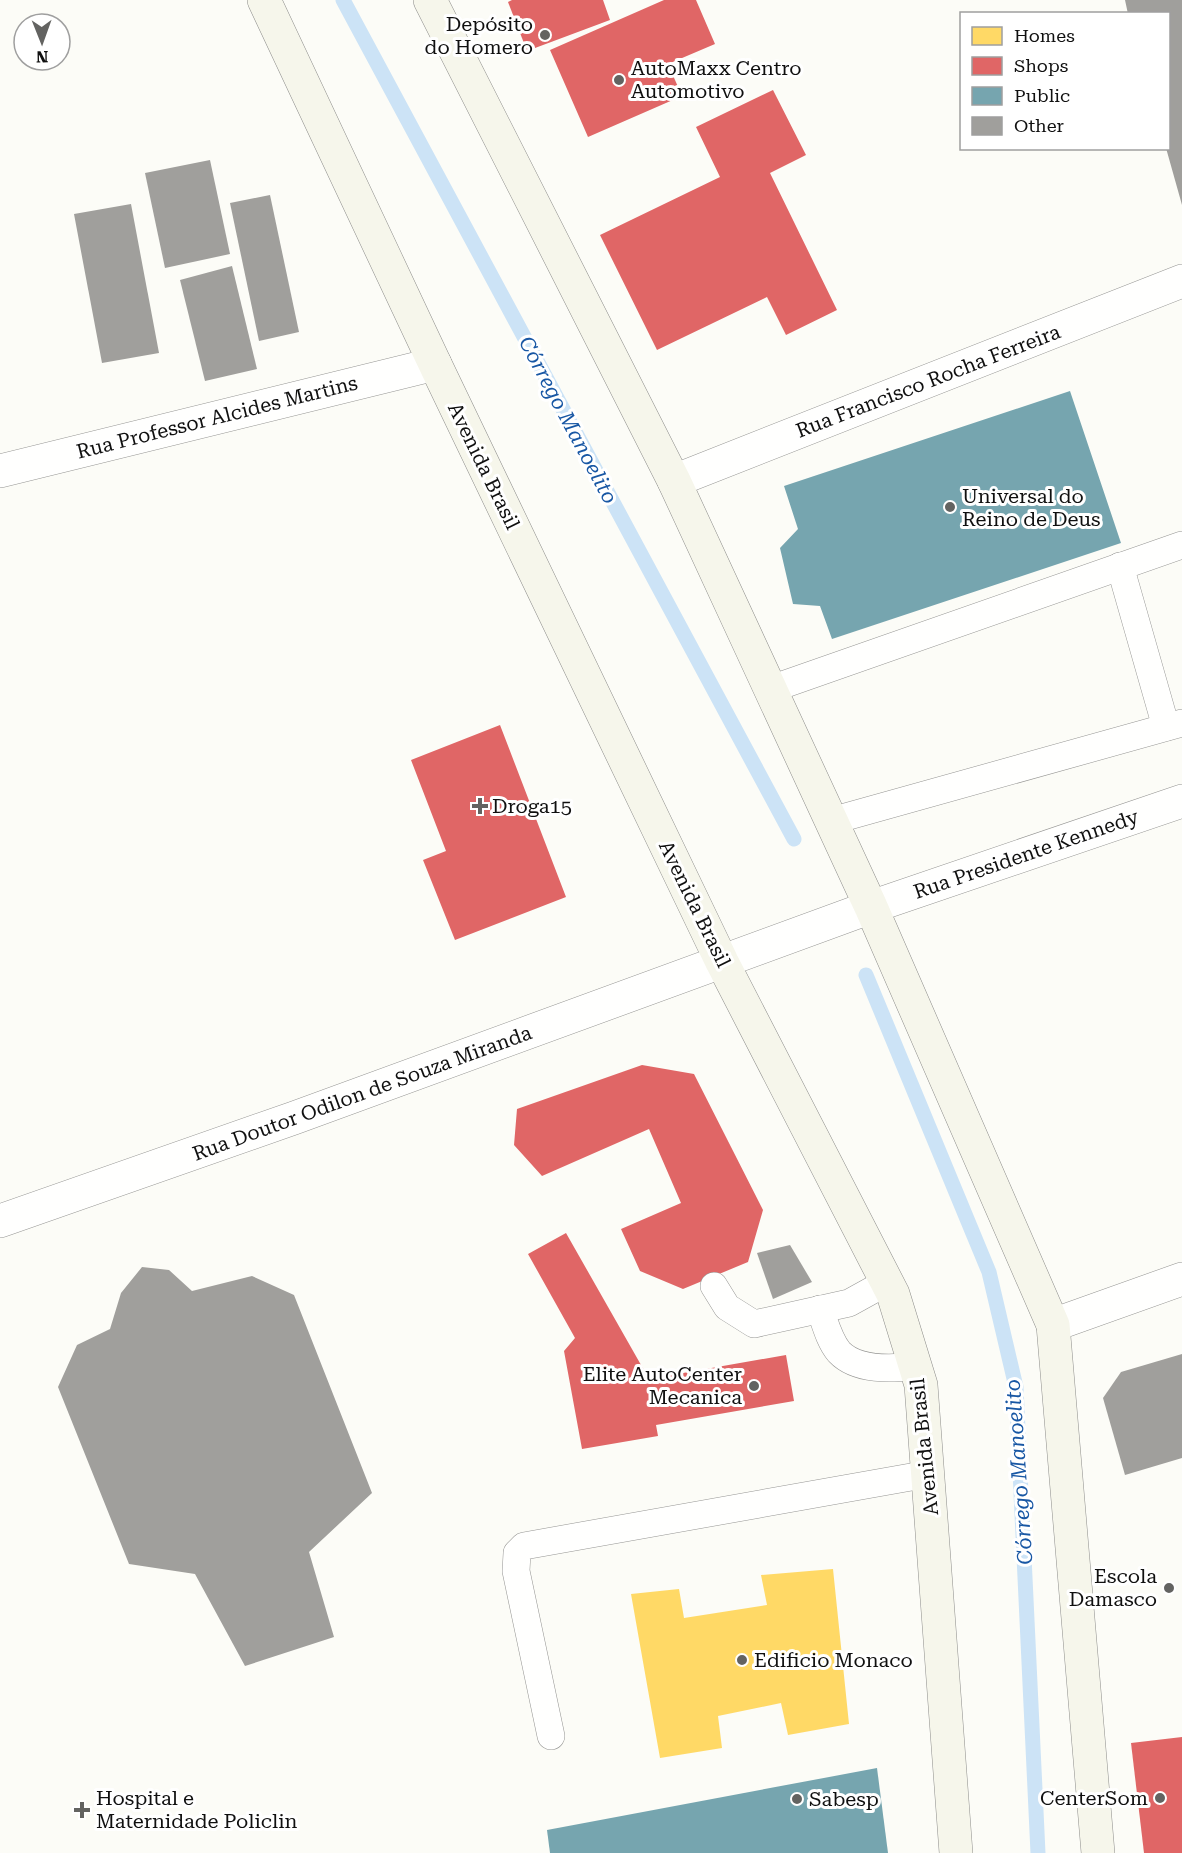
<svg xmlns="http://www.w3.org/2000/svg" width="1182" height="1853" font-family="'Roboto Serif',serif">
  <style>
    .homes { fill: #ffd966 }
    .shops { fill: #e06666 }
    .public { fill: #76a5af }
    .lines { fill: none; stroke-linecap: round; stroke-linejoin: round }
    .stream { stroke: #cce3f6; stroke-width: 15 }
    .building { fill: #a09f9c }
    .service-casing { stroke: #969694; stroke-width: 28 }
    .minor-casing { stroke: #969694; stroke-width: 34 }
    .tertiary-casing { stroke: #969694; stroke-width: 34 }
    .secondary-casing { stroke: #8d8d8b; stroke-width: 34 }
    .service { stroke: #fffffe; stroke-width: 27 }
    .minor { stroke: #fffffe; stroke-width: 33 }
    .tertiary { stroke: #fffffe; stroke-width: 33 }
    .secondary { stroke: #f6f6eb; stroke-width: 33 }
    .poi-dot { fill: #636361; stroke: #fff; stroke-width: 2 }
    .labels { text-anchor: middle; stroke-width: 6; stroke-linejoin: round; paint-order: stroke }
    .poi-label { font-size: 20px; fill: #101010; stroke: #fff; text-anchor: start }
    .street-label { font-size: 20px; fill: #101010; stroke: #fff }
    .water-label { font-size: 21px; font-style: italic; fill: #1857a4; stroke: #fff }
  </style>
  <rect width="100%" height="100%" fill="#fcfcf7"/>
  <path class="homes" d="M 833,1569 L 849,1724 L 788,1735 L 781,1703 L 718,1716 L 722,1748 L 660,1758 L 631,1594 L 679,1589 L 684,1618 L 767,1605 L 761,1575 Z"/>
  <g class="shops">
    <path d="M 512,0 L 603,0 L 610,20 L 527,51 L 508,2 Z"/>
    <path d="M 664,0 L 696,0 L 715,44 L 668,64 L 682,96 L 588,137 L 550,50 Z"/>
    <path d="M 773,90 L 806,155 L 770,173 L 837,310 L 786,335 L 767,297 L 657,350 L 600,235 L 720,177 L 696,127 Z"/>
    <path d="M 500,725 L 566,897 L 455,940 L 423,860 L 446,851 L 411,760 Z"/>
    <path d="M 642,1065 L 694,1074 L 763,1210 L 748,1262 L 683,1289 L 640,1271 L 621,1229 L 681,1203 L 649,1129 L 542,1176 L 514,1145 L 517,1109 Z"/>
    <path d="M 566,1233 L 649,1379 L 786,1355 L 794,1401 L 656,1425 L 658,1436 L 582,1449 L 564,1351 L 575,1338 L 528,1254 Z"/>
    <path d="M 1182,1737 L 1182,1853 L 1144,1853 L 1131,1743 Z"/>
  </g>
  <g class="public">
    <path d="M 1070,391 L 1121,543 L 832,639 L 820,606 L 793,604 L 780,548 L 798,529 L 784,486 Z"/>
    <path d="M 877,1768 L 888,1853 L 550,1853 L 547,1830 Z"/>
  </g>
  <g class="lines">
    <g class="stream">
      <path d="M 343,0 L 794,839"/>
      <path d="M 866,975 L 989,1272 L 1016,1387 L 1038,1853"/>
    </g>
  </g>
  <g class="building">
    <path d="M 1125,0 L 1182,0 L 1182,205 L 1166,148 L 1168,148 L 1168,14 L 1128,14 Z"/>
    <path d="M 210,160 L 230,254 L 165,268 L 145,173 Z"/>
    <path d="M 270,195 L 299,332 L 259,341 L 230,203 Z"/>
    <path d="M 131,204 L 159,353 L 102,363 L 74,214 Z"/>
    <path d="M 232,266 L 257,369 L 205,381 L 180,280 Z"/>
    <path d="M 790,1245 L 812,1282 L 773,1299 L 757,1253 Z"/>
    <path d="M 142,1267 L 169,1270 L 192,1291 L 252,1276 L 294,1295 L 372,1493 L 309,1552 L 334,1637 L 245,1666 L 195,1574 L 129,1564 L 58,1387 L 77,1345 L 110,1329 L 121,1293 Z"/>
    <path d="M 1182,1354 L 1182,1458 L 1125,1475 L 1103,1398 L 1121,1372 Z"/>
  </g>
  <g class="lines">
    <defs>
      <g id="service">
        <path d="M 1120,566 L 1166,727"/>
        <path d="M 771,689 L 1182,545"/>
        <path d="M 831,821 L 1182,723"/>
        <path d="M 714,1286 L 727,1307 L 754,1324 L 849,1303 L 887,1282"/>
        <path d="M 820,1309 C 825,1323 829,1340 839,1352 C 857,1371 892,1369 916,1366"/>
        <path d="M 551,1736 L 516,1571 L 517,1553 L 524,1546 L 928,1474"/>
      </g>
      <g id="minor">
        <path d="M 0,471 L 435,364"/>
        <path d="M 674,481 L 1182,281"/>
        <path d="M 871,907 L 1182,801"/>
      </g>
      <g id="tertiary">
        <path d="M 0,1221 L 294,1118 L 871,907"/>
        <path d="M 1053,1325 L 1182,1279"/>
      </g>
      <g id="secondary">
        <path d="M 264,0 L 435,364 L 722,962 L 893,1294 L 921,1385 L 956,1853"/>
        <path d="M 430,0 L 674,481 L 871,907 L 1053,1325 L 1098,1853"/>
      </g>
    </defs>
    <use href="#service" class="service-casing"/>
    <use href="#minor" class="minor-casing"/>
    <use href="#tertiary" class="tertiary-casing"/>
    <use href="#secondary" class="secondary-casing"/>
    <use href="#service" class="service"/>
    <use href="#minor" class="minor"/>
    <use href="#tertiary" class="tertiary"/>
    <use href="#secondary" class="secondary"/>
  </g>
  <g class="poi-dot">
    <circle cx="545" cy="35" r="6"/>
    <circle cx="619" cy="80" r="6"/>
    <circle cx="950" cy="507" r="6"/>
    <path d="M477 797h6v6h6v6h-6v6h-6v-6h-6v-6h6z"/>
    <circle cx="754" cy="1386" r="6"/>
    <circle cx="1169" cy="1588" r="6"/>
    <circle cx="742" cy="1660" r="6"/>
    <circle cx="1160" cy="1798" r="6"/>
    <circle cx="797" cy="1799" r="6"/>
    <path d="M79 1801h6v6h6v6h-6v6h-6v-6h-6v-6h6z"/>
  </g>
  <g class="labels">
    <g class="poi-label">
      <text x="533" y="31" text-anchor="end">Depósito<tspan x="533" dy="23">do Homero</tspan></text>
      <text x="631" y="75">AutoMaxx Centro<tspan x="631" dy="23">Automotivo</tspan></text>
      <text x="962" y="503">Universal do<tspan x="962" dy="23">Reino de Deus</tspan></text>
      <text x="492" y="813">Droga15</text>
      <text x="742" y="1381" text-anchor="end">Elite AutoCenter<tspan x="742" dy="23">Mecanica</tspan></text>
      <text x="1157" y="1583" text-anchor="end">Escola<tspan x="1157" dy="23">Damasco</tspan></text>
      <text x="754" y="1667">Edificio Monaco</text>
      <text x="96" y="1805">Hospital e<tspan x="96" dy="23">Maternidade Policlin</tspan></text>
      <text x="1148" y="1805" text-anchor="end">CenterSom</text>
      <text x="809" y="1806">Sabesp</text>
    </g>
    <g class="street-label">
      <text transform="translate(928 381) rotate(-21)" y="7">Rua Francisco Rocha Ferreira</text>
      <text transform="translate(217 417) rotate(-14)" y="7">Rua Professor Alcides Martins</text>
      <text transform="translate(484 466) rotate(64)" y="7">Avenida Brasil</text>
      <text transform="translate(1026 854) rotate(-19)" y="7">Rua Presidente Kennedy</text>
      <text transform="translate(695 904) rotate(64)" y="7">Avenida Brasil</text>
      <text transform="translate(362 1093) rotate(-20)" y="7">Rua Doutor Odilon de Souza Miranda</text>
      <text transform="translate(924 1447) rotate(-96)" y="7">Avenida Brasil</text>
    </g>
    <g class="water-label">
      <text transform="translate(568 420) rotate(62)" y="7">Córrego Manoelito</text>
      <text transform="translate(1019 1472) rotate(-94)" y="7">Córrego Manoelito</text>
    </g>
  </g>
  <rect x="960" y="12" width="210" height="138" fill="#ffffff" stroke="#9f9f9f" stroke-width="1.5"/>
  <rect x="972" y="27" width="30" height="18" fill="#ffd966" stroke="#9f9f9f" stroke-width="1.5"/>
  <text x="1014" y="42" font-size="18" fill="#101010">Homes</text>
  <rect x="972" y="57" width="30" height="18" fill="#e06666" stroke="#9f9f9f" stroke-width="1.5"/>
  <text x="1014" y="72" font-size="18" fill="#101010">Shops</text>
  <rect x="972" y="87" width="30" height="18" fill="#76a5af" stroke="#9f9f9f" stroke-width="1.5"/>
  <text x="1014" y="102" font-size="18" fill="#101010">Public</text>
  <rect x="972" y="117" width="30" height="18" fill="#a09f9c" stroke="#9f9f9f" stroke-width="1.5"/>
  <text x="1014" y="132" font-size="18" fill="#101010">Other</text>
  <g transform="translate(42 42) rotate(179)"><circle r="28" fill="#ffffff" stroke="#9f9f9f" stroke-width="1.5"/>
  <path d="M0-4.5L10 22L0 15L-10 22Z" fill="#636361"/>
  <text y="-9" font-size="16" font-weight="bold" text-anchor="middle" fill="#101010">N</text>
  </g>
</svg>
